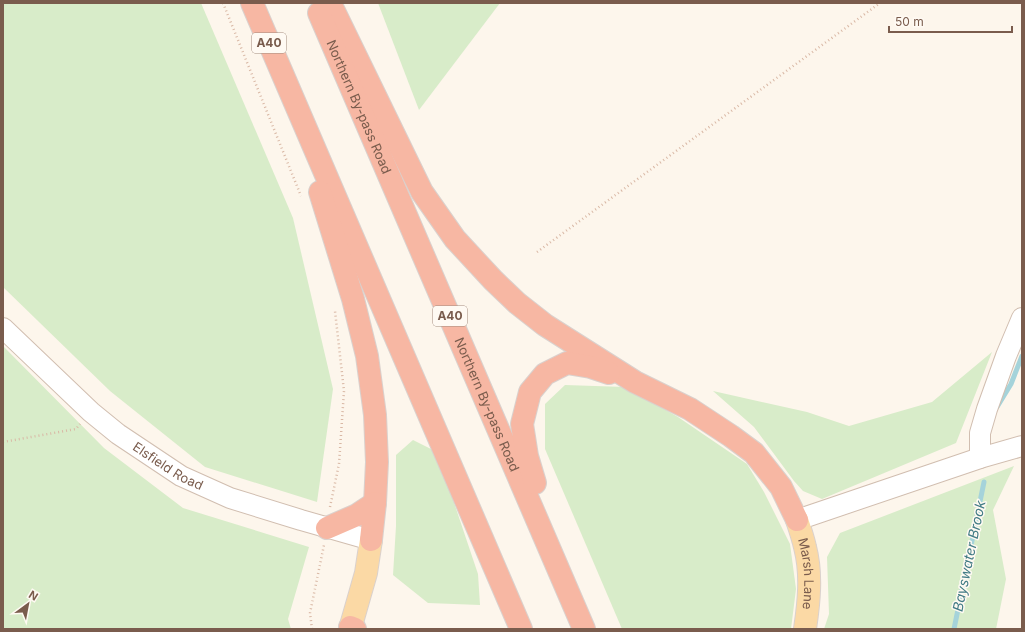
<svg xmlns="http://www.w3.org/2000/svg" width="1025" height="632" font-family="Inter,sans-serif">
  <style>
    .green { fill: #d8ecc9 }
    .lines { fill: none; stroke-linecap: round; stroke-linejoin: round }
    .stream { stroke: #a5d3da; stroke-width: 5 }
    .minor-casing { stroke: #d1beb0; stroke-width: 22 }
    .major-casing { stroke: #dad1cd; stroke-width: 24 }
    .highway-casing { stroke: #dad1cd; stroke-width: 24 }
    .path { stroke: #d9b8a5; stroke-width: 2.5; stroke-dasharray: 1 3; stroke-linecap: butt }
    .minor { stroke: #fff; stroke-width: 20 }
    .major { stroke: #fbd9a5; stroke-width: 22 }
    .highway { stroke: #f7b7a3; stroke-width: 22 }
    .labels { text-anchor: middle; stroke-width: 3; stroke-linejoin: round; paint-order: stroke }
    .shield { fill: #fffaf3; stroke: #a28b7f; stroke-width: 1 }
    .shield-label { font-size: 12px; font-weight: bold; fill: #7a5c4d }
    .street-label { font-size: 13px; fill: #7a5c4d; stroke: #fffaf3 }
    .water-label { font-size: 14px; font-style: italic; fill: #437c86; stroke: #fffaf3 }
  </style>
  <rect width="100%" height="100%" fill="#fdf6ec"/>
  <g class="green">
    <path d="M 3,3 L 201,3 L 293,218 L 333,389 L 317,502 L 205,467 L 110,391 L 3,287 Z"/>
    <path d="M 378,3 L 500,3 L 419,110 Z"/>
    <path d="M 3,346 L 104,448 L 183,508 L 309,547 L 288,619 L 291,629 L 3,629 Z"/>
    <path d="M 992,352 L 956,443 L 822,499 L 803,491 L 794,481 L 754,427 L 713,391 L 807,412 L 849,426 L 932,402 Z"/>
    <path d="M 565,385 L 625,387 L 678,417 L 747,464 L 764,492 L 790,544 L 796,589 L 791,629 L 622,629 L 545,449 L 545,404 Z"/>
    <path d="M 413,440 L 437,452 L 478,574 L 480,605 L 428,603 L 393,575 L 396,526 L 396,455 Z"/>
    <path d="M 1014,466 L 993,510 L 1006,579 L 996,629 L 824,629 L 829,614 L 827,557 L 840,533 Z"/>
  </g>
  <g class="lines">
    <g class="stream">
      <path d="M 997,407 L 1011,384 L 1022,356"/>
      <path d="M 954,629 L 984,482"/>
    </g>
    <defs>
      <g id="minor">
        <path id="s1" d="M 3,328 L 91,412 L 118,434 L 181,476 L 230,498 L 301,520 L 371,540"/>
        <path d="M 980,458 L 980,433 L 987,409 L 1006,356 L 1022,318"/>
        <path d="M 797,520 L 980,458 L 1022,446"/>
      </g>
      <g id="major">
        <path id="s2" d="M 797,520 C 800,529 803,538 805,547 C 812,574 809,602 805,629"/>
        <path d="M 350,629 L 366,573 L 371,540"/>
      </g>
      <g id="highway">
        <path d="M 252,3 L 521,629"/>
        <path d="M 330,3 L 422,192 L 455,239 L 493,280 L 517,303 L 545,325 L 635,382 L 690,409 L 731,436 L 754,453 L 781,487 L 797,520"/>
        <path id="s3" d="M 319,13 L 584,629"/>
        <path d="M 320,192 L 353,299 L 367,356 L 375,415 L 377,462 L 375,503 L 371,540"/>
        <path d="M 535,483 L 527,456 L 522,424 L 530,392 L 545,374 L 567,363 L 591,367 L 609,373"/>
        <path d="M 327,528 L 357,515 L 375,503"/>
        <path d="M 350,627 L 355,629"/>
      </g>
    </defs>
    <use href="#minor" class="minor-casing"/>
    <use href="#major" class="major-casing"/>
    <use href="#highway" class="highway-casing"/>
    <g class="path">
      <path d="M 223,3 L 301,196"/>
      <path d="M 537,252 L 880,3"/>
      <path d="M 3,442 L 76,429 L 80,424"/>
      <path d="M 330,507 L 339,464 L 344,391 L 335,311"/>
      <path d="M 312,629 L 310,613 L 324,545"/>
    </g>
    <use href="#minor" class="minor"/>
    <use href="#major" class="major"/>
    <use href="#highway" class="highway"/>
  </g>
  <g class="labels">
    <g class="shield">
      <rect x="252" y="33" width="34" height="20" rx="3"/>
      <rect x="433" y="306" width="34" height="20" rx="3"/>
    </g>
    <g class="shield-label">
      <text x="269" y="47">A40</text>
      <text x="450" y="320">A40</text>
    </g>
    <g class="street-label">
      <text dy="5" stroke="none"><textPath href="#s3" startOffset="102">Northern By-pass Road</textPath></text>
      <text dy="5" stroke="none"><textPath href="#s3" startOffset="426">Northern By-pass Road</textPath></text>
      <text dy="5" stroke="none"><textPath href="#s1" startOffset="216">Elsfield Road</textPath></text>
      <text dy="5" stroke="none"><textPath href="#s2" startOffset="55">Marsh Lane</textPath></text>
    </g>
    <g class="water-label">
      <text transform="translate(969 556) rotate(-78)" y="5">Bayswater Brook</text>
    </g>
  </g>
  <rect width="1025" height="632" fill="none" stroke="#7a5c4d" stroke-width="8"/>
  <g transform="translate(28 604) rotate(32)" stroke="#fffaf3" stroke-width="3" paint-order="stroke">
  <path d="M0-3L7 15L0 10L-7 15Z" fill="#7a5c4d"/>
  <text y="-6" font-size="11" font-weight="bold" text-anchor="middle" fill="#7a5c4d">N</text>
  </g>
  <path d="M889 26v6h123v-6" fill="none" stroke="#7a5c4d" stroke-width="2"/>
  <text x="895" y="26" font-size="12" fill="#7a5c4d" stroke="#fffaf3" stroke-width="3" paint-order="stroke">50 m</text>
</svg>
